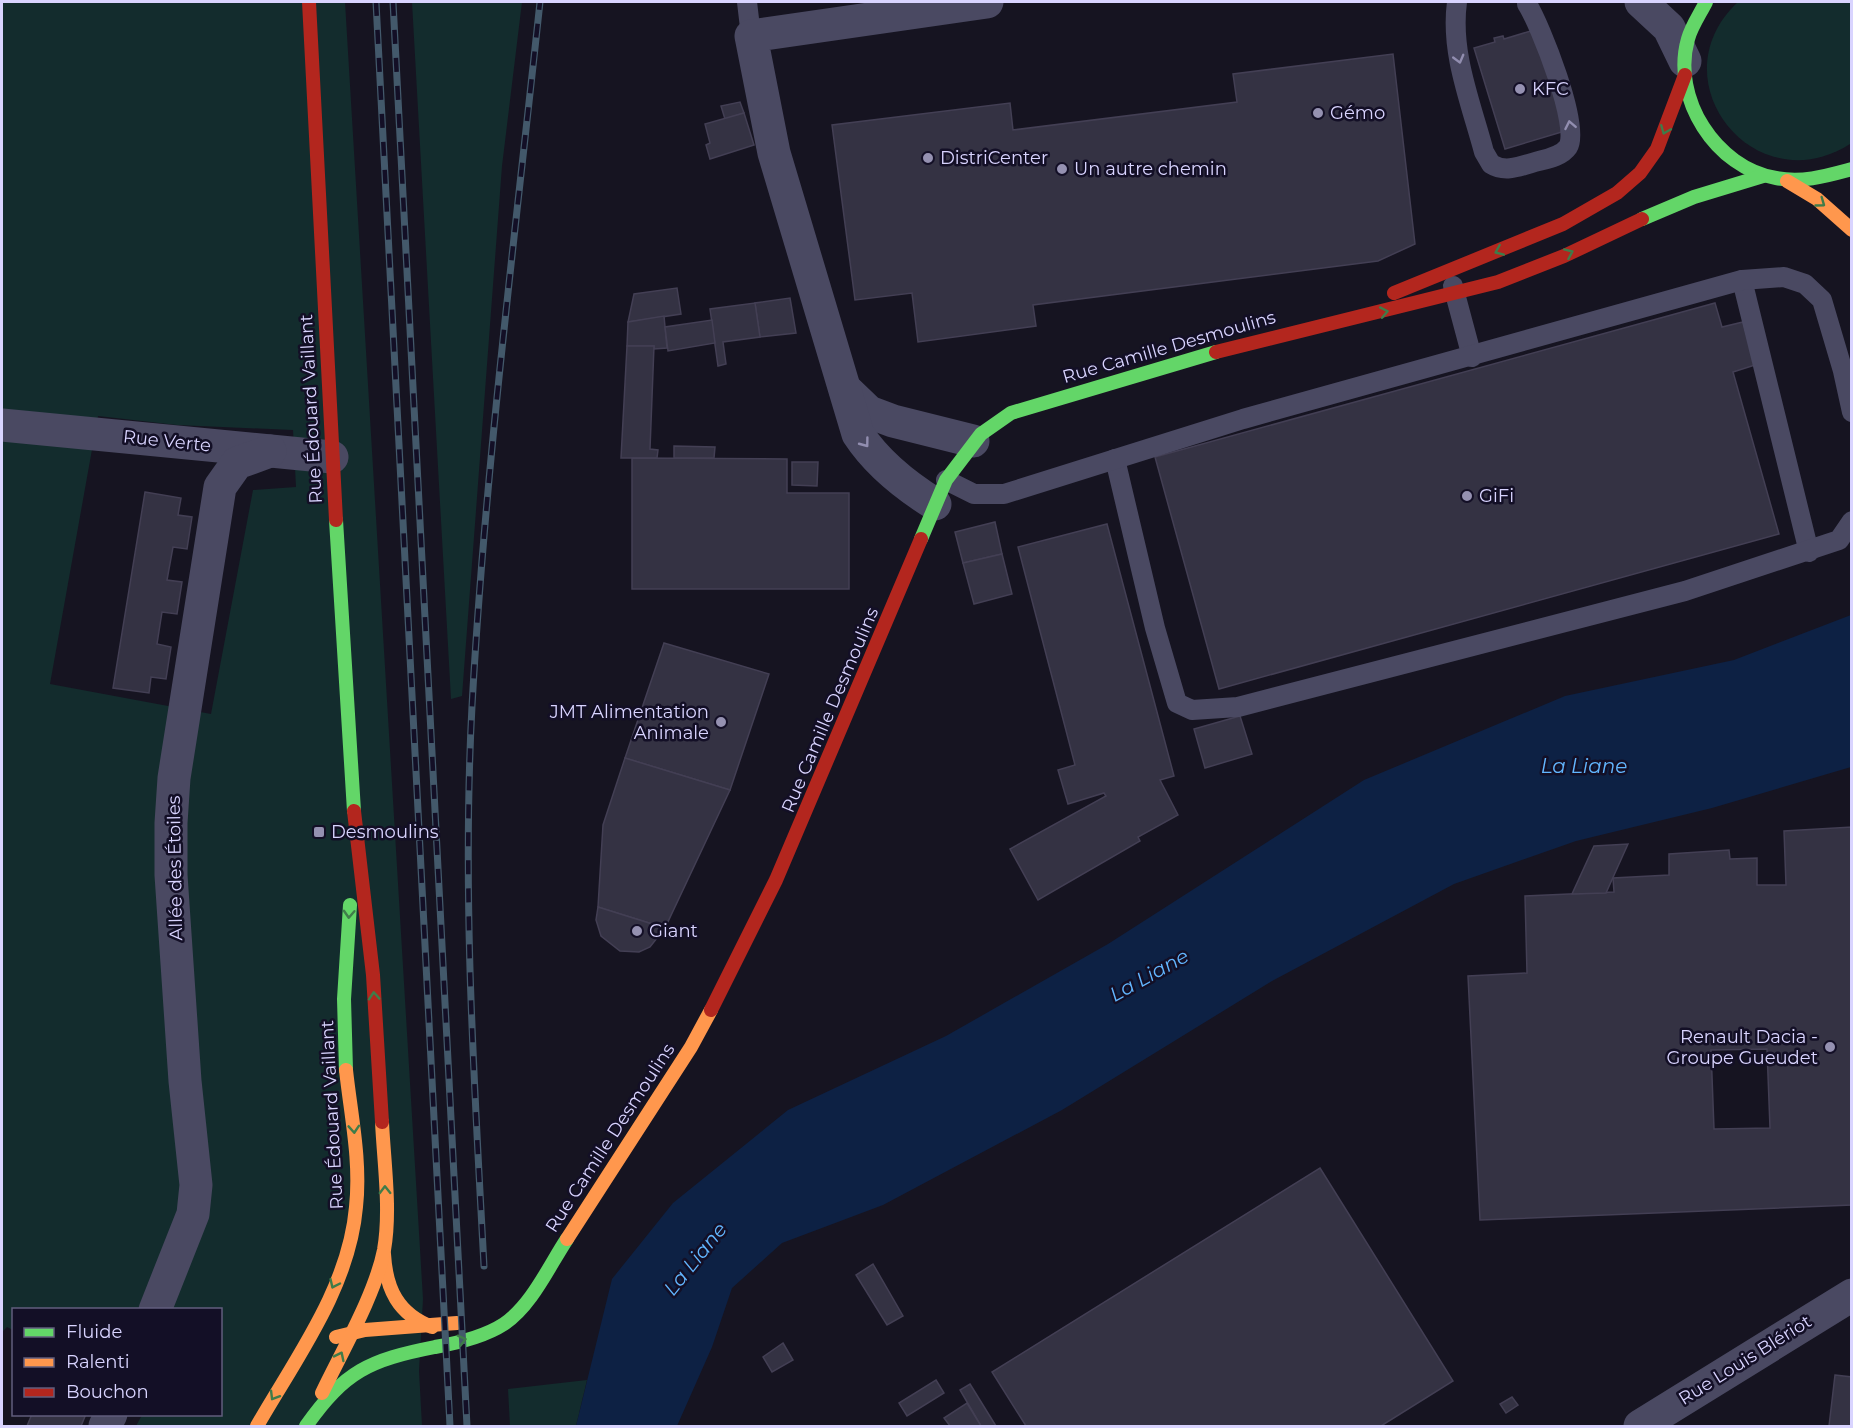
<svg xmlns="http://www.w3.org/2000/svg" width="1853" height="1428" font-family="Montserrat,sans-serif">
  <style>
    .green { fill: #132c2d; fill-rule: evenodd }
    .water { fill: #0d2144 }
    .building { fill: #343243; stroke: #433f54; stroke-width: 1.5; fill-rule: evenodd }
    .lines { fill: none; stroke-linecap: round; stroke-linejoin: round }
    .lane { stroke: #4a4962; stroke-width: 20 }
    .street { stroke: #4a4962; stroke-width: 33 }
    .fast { stroke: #63d668; stroke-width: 14 }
    .slow { stroke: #ff974d; stroke-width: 14 }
    .jam { stroke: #b3261e; stroke-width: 14 }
    .rail-casing { stroke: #43596b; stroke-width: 7 }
    .rail { stroke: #130f26; stroke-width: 4.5; stroke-dasharray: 14; stroke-linecap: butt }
    .oneway { stroke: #928eb0 }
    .oneway2 { stroke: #3f7c4a }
    .poi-dot { fill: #9591b1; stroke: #130f26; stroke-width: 2 }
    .labels { text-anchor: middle; stroke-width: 5; stroke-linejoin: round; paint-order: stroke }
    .poi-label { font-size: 18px; fill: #d9d4ff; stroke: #130f26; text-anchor: start }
    .street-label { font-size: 18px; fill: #d9d4ff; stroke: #130f26 }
    .water-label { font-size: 20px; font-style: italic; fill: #62b6ff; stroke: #130f26 }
  </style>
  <rect width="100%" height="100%" fill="#161421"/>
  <g class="green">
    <path d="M 2,2 L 345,2 L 423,1299 L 419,1371 L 422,1426 L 136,1426 L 142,1415 L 220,1414 L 220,1310 L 14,1310 L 13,1330 L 7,1327 L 2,1332 ZM 98,416 L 177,425 L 293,430 L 296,487 L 253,490 L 211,714 L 50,684 Z"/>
    <path d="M 412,2 L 522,2 L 502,166 L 462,696 L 451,699 Z"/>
    <path d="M 1738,2 L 1851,2 L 1850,144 C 1754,205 1655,79 1738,2 Z"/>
    <path d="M 587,1380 L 576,1426 L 510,1426 L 508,1389 Z"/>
  </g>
  <path class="water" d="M 1851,615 L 1851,767 L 1712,808 L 1576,841 L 1454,884 L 1272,981 L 1062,1110 L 883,1205 L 782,1243 L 732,1288 L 712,1347 L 677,1426 L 576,1426 L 612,1279 L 673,1203 L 788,1110 L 946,1036 L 1108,944 L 1364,780 L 1565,696 L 1734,660 Z"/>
  <g class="building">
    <path d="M 1534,30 L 1565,131 L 1505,149 L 1474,48 L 1495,42 L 1494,38 L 1503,36 L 1504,39 Z"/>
    <path d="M 1393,54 L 1415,244 L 1378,261 L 1033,305 L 1036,326 L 918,342 L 912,293 L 855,300 L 832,125 L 1010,103 L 1013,130 L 1237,102 L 1233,74 Z"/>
    <path d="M 740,102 L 744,113 L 725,119 L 721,106 Z"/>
    <path d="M 744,113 L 754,145 L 710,159 L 706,145 L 710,143 L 705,124 Z"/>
    <path d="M 677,288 L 681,314 L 628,322 L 634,294 Z"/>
    <path d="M 790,298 L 796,333 L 760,337 L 755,303 Z"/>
    <path d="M 755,303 L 760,337 L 723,342 L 726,364 L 718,366 L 710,309 Z"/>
    <path d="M 1715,303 L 1722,327 L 1743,322 L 1755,365 L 1733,372 L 1779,534 L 1219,689 L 1155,457 Z"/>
    <path d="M 664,316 L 667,348 L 654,349 L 654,346 L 627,346 L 628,322 Z"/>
    <path d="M 712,320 L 715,343 L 668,351 L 665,327 Z"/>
    <path d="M 627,346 L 654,346 L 650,449 L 658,450 L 657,458 L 621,458 Z"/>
    <path d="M 674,446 L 715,447 L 714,458 L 674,458 Z"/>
    <path d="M 632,458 L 787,459 L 787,493 L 849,493 L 849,589 L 632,589 Z"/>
    <path d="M 792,462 L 818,462 L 817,486 L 792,485 Z"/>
    <path d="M 145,492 L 181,498 L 178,515 L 192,517 L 187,549 L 173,547 L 167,580 L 182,582 L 177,614 L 162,612 L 157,644 L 171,647 L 166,679 L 151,677 L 149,693 L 113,688 Z"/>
    <path d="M 995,522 L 1002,554 L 963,563 L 955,532 Z"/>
    <path d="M 1107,524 L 1174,776 L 1160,780 L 1178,815 L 1138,837 L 1140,841 L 1038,900 L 1010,849 L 1106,796 L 1104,793 L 1068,804 L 1058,770 L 1075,765 L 1018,547 Z"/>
    <path d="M 1002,554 L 1012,594 L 974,604 L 963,563 Z"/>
    <path d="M 664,643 L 769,674 L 730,790 L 625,758 Z"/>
    <path d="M 1240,716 L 1252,754 L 1205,768 L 1194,729 Z"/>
    <path d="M 625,758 L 730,790 L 665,928 L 598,907 L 603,825 Z"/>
    <path d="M 1852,827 L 1852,1205 L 1480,1220 L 1468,976 L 1527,973 L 1525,896 L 1614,892 L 1613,878 L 1669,875 L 1669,854 L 1729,850 L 1730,859 L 1757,858 L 1757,885 L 1786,885 L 1784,831 ZM 1767,1049 L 1770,1128 L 1714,1129 L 1711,1050 Z"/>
    <path d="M 1628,844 L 1606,893 L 1572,894 L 1594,846 Z"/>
    <path d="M 598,907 L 665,928 L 650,947 L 639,952 L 620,951 L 601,936 L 596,920 Z"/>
    <path d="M 1320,1168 L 1453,1381 L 1381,1426 L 1026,1426 L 992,1372 Z"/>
    <path d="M 873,1264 L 903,1316 L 887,1325 L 856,1275 Z"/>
    <path d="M 783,1343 L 793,1360 L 772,1372 L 763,1357 Z"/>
    <path d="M 1835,1375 L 1852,1377 L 1852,1426 L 1829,1426 Z"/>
    <path d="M 936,1380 L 944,1393 L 907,1416 L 899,1403 Z"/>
    <path d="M 970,1384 L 996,1426 L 981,1426 L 960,1390 Z"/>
    <path d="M 1512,1397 L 1518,1405 L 1506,1413 L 1500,1404 Z"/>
    <path d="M 967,1403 L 981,1426 L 950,1426 L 944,1418 Z"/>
    <path d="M 32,1414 L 86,1414 L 81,1426 L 27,1426 Z"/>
  </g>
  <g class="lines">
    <g class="lane">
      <path d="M 747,2 L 751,36"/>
      <path d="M 1457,2 C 1450,53 1471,103 1484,152 L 1491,164 C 1505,173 1521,166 1535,162 C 1546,159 1561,157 1568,147 C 1581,128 1540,24 1527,4"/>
      <path d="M 1742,280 L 1809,552"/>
      <path d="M 1453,286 L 1472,357"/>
      <path d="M 1115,459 L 1155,628 L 1177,703 L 1192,710 L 1238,707 L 1685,591 L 1839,540 L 1852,521"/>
      <path d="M 946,480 L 974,494 L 1004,494 L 1243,419 L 1742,280 L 1784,277 L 1805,284 L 1822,300 L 1843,371 L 1852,412"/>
    </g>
    <g class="street">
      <path d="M 1641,2 L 1669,28 L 1685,61"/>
      <path d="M 845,389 L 869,412 L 893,421 L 973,441"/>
      <path d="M 2,425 L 332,457"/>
      <path d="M 935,504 C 906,486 877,463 858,434 L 774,153 L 751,36 L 987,2"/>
      <path d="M 155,1310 L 193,1214 L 196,1185 L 185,1081 L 171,875 L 171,823 L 174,778 L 220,487 L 237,463 L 270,451"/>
      <path d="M 105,1426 L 111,1414"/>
      <path d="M 1640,1426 L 1852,1295"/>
    </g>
    <g class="fast">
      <path d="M 1706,2 C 1700,14 1691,27 1688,39 C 1671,98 1716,168 1776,178 C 1803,183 1826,176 1852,169"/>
      <path d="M 1642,219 L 1694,197 L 1763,176"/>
      <path d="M 336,520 L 354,811"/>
      <path d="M 921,539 L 946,480 L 981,434 L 1011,413 L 1216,352"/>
      <path d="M 346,1070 L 344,999 L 350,905"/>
      <path d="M 306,1426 C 345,1371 369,1360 435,1347 C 458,1343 484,1337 504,1324 C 532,1305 549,1266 567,1239"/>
    </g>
    <g class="slow">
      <path d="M 1787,181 L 1817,199 L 1852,230"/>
      <path d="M 567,1239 L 691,1047 L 711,1010"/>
      <path d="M 384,1254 C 386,1289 398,1314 432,1327"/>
      <path d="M 336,1337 L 365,1330 L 457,1323"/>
      <path d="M 322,1393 C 342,1351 375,1295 384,1250 C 391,1210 384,1164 382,1122"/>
      <path d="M 257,1426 C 296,1358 349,1288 356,1207 C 361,1161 351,1116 346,1070"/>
    </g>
    <g class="jam">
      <path d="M 309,2 L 336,520"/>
      <path d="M 1394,293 L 1563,224 L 1617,193 L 1640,173 L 1657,149 L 1685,75"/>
      <path d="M 1216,352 L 1498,282 L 1564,256 L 1642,219"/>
      <path d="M 354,811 L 373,975 L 382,1122"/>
      <path d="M 711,1010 L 776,880 L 921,539"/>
    </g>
    <defs>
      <g id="rail">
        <path d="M 376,2 L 450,1426"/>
        <path d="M 393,2 L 467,1426"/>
        <path d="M 484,1266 C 474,1079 462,893 472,706 C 485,470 515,236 540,2"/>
      </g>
    </defs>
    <use href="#rail" class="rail-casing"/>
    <use href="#rail" class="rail"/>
  </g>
  <defs><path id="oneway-chevron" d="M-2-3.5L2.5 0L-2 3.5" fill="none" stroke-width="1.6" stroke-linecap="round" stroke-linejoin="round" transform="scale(1.5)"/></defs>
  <g class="oneway">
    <use href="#oneway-chevron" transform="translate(1459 59) rotate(75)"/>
    <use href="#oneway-chevron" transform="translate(1570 125) rotate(-101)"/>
    <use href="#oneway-chevron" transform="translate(865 443) rotate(53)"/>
  </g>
  <g class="oneway2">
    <use href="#oneway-chevron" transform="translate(1665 130) rotate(112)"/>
    <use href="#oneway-chevron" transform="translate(1821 203) rotate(36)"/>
    <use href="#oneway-chevron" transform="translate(1499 251) rotate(157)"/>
    <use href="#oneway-chevron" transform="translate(1569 253) rotate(-24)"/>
    <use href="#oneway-chevron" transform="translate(1384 312) rotate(-11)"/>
    <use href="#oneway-chevron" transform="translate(349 914) rotate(93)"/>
    <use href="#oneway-chevron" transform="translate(374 996) rotate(-94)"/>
    <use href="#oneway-chevron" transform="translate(354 1129) rotate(86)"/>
    <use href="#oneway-chevron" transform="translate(385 1190) rotate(-91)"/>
    <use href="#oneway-chevron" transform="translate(334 1284) rotate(115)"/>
    <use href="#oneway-chevron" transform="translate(462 1340) rotate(-14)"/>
    <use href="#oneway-chevron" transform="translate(340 1356) rotate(-64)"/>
    <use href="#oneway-chevron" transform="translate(274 1396) rotate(121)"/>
  </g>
  <g class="poi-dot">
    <circle cx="1520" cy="89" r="6"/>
    <circle cx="1318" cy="113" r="6"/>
    <circle cx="928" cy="158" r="6"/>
    <circle cx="1062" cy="169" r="6"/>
    <circle cx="1467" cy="496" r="6"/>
    <circle cx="721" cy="722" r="6"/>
    <rect x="313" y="826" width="12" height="12" rx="3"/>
    <circle cx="637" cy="931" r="6"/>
    <circle cx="1830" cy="1047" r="6"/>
  </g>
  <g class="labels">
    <g class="poi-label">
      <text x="1532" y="95">KFC</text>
      <text x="1330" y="119">Gémo</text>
      <text x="940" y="164">DistriCenter</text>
      <text x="1074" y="175">Un autre chemin</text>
      <text x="1479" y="502">GiFi</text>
      <text x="709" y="718" text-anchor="end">JMT Alimentation<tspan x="709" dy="21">Animale</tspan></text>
      <text x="331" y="838">Desmoulins</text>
      <text x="649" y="937">Giant</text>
      <text x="1818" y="1043" text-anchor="end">Renault Dacia -<tspan x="1818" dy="21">Groupe Gueudet</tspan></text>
    </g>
    <g class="street-label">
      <text transform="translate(1169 347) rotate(-16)" y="6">Rue Camille Desmoulins</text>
      <text transform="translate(311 409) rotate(-93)" y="6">Rue Édouard Vaillant</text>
      <text transform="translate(167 441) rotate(6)" y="6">Rue Verte</text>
      <text transform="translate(830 710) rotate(-67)" y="6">Rue Camille Desmoulins</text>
      <text transform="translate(175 868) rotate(-91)" y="6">Allée des Étoiles</text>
      <text transform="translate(332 1115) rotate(-93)" y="6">Rue Édouard Vaillant</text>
      <text transform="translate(610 1138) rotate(-57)" y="6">Rue Camille Desmoulins</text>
      <text transform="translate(1745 1360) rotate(-32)" y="6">Rue Louis Blériot</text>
    </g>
    <g class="water-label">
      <text x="1584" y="773">La Liane</text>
      <text transform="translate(1149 975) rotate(-29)" y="7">La Liane</text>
      <text transform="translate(695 1259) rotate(-51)" y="7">La Liane</text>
    </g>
  </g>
  <rect width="1853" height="1428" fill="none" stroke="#d9d4ff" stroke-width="6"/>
  <rect x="12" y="1308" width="210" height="108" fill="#130f26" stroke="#625e7d" stroke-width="1.5"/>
  <rect x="24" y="1328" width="30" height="9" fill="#63d668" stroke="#625e7d" stroke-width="1.5"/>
  <text x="66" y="1338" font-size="18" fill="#d9d4ff">Fluide</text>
  <rect x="24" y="1358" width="30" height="9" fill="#ff974d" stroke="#625e7d" stroke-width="1.5"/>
  <text x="66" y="1368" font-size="18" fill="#d9d4ff">Ralenti</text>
  <rect x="24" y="1388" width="30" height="9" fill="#b3261e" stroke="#625e7d" stroke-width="1.5"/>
  <text x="66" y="1398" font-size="18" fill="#d9d4ff">Bouchon</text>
</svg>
